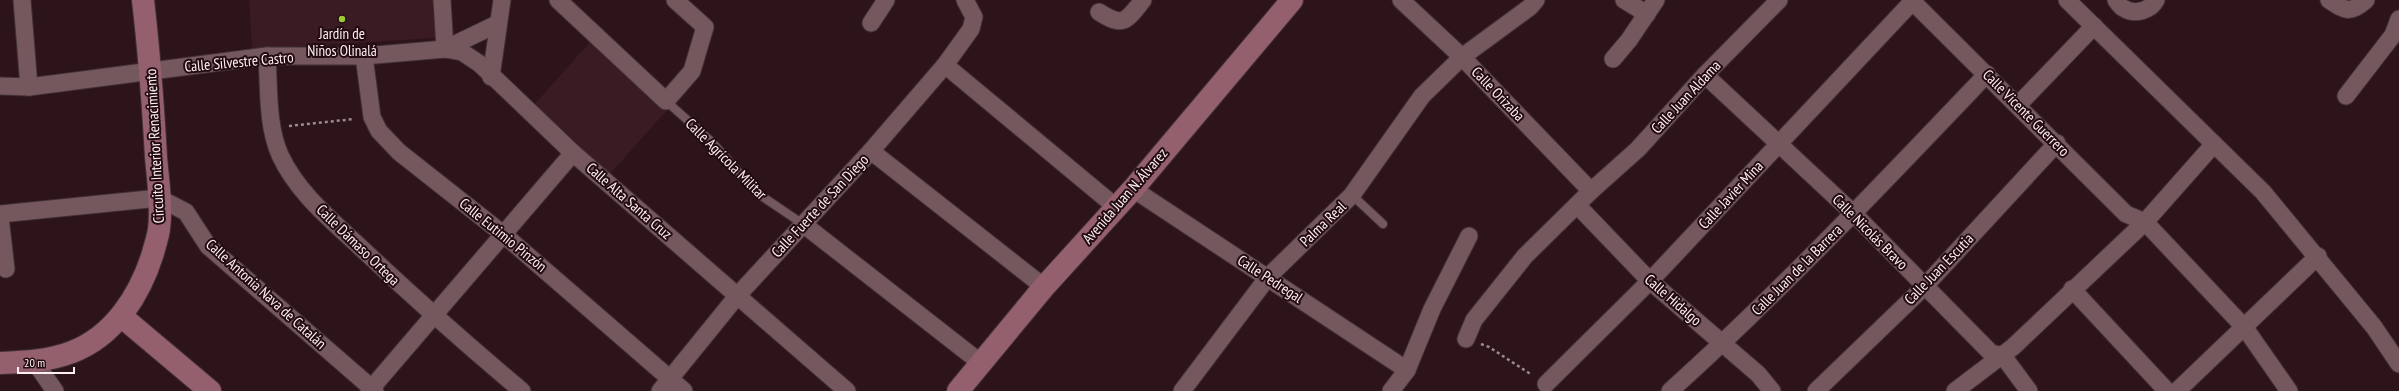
<svg xmlns="http://www.w3.org/2000/svg" width="2399" height="391" font-family="'PT Sans Narrow',sans-serif">
  <style>
    .built { fill: #3a1b23 }
    .lines { fill: none; stroke-linecap: round; stroke-linejoin: round }
    .service-casing { stroke: #423135; stroke-width: 10 }
    .minor-casing { stroke: #423135; stroke-width: 19 }
    .secondary-casing { stroke: #423135; stroke-width: 24 }
    .path { stroke: #9d898e; stroke-width: 2.5; stroke-dasharray: 3 3; stroke-linecap: butt }
    .service { stroke: #75585e; stroke-width: 8 }
    .minor { stroke: #75585e; stroke-width: 17 }
    .secondary { stroke: #95606d; stroke-width: 22 }
    .poi-dot { fill: #9cca32; stroke: #220b11; stroke-width: 1.5 }
    .labels { text-anchor: middle; stroke-width: 4; stroke-linejoin: round; paint-order: stroke }
    .poi-label { font-size: 15px; fill: #feeff2; stroke: #220b11 }
    .street-label { font-size: 15px; fill: #feeff2; stroke: #220b11 }
  </style>
  <rect width="100%" height="100%" fill="#2c141a"/>
  <g class="built">
    <path d="M 249,0 L 433,0 L 435,38 L 252,49 Z"/>
    <path d="M 591,41 L 667,110 L 609,175 L 533,106 Z"/>
  </g>
  <g class="lines">
    <defs>
      <g id="service">
        <path d="M 666,101 L 712,142 L 757,193 L 803,224"/>
        <path d="M 1352,195 L 1383,224"/>
      </g>
      <g id="minor">
        <path d="M 22,0 L 29,87"/>
        <path d="M 442,0 L 445,49 L 462,52 L 480,64 L 573,153 L 847,391"/>
        <path d="M 558,0 L 666,101 L 692,71 L 705,27 L 675,0"/>
        <path d="M 1401,0 L 1462,57 L 1591,191"/>
        <path d="M 1624,0 L 1647,14"/>
        <path d="M 1911,0 L 2126,214 L 2145,222 L 2245,328 L 2289,391"/>
        <path d="M 2067,0 L 2263,192 L 2374,327 L 2399,364"/>
        <path d="M 2116,0 C 2118,3 2122,8 2125,9 C 2136,15 2151,10 2156,0"/>
        <path d="M 2329,0 C 2346,11 2350,14 2366,0"/>
        <path d="M 1099,12 C 1124,28 1126,21 1143,0"/>
        <path d="M 871,23 L 886,0"/>
        <path d="M 267,56 C 269,88 267,126 280,155 C 297,192 330,219 359,246 C 412,296 466,344 522,391"/>
        <path d="M 364,56 L 372,117 L 379,131 L 399,152 L 503,234 L 684,391"/>
        <path d="M 1613,59 L 1629,40 L 1656,0"/>
        <path d="M 945,65 L 1116,207"/>
        <path d="M 1705,75 L 1854,214 L 1991,353 L 2003,356 L 2029,391"/>
        <path d="M 491,77 L 502,0"/>
        <path d="M 0,86 L 29,87 L 267,56 L 364,56 L 445,49 L 497,24"/>
        <path d="M 2346,96 L 2393,35 L 2399,19"/>
        <path d="M 2018,105 L 2094,26"/>
        <path d="M 871,151 L 1044,287"/>
        <path d="M 1133,189 L 1407,370"/>
        <path d="M 1577,205 L 1650,281 L 1758,374 L 1772,391"/>
        <path d="M 0,214 L 159,198 L 186,212 L 208,246 L 375,391"/>
        <path d="M 0,217 L 6,269"/>
        <path d="M 803,224 L 981,363"/>
        <path d="M 2072,289 L 2167,391"/>
        <path d="M 1466,339 L 1474,320 L 1525,256 L 1591,191 L 1638,149 L 1705,75 L 1779,0"/>
        <path d="M 34,361 L 55,391"/>
        <path d="M 1546,384 L 1650,281 L 1912,2"/>
        <path d="M 369,391 L 573,153"/>
        <path d="M 660,391 L 738,295 L 871,151 L 945,65 L 971,29 L 974,17 L 965,0"/>
        <path d="M 1182,391 L 1268,277 L 1352,195 L 1422,96 L 1462,57 L 1530,7 L 1536,0"/>
        <path d="M 1391,391 L 1407,370 L 1432,309 L 1469,236"/>
        <path d="M 1670,391 C 1781,291 1884,182 1987,74"/>
        <path d="M 1816,391 L 1924,287 L 2057,143"/>
        <path d="M 1955,391 L 2013,347 L 2145,222 L 2214,144"/>
        <path d="M 2177,391 L 2318,256"/>
      </g>
      <g id="secondary">
        <path d="M 121,316 L 210,391"/>
        <path d="M 0,363 C 24,362 49,361 72,352 C 114,336 140,295 153,253 C 155,245 158,237 159,229 C 162,206 158,180 156,157 C 153,104 149,52 143,0"/>
        <path d="M 958,391 L 1044,287 L 1133,189 L 1292,0"/>
      </g>
    </defs>
    <use href="#service" class="service-casing"/>
    <use href="#minor" class="minor-casing"/>
    <use href="#secondary" class="secondary-casing"/>
    <g class="path">
      <path d="M 289,126 L 354,119"/>
      <path d="M 1481,344 L 1489,347 L 1532,375"/>
    </g>
    <use href="#service" class="service"/>
    <use href="#minor" class="minor"/>
    <use href="#secondary" class="secondary"/>
  </g>
  <circle class="poi-dot" cx="342" cy="19" r="4"/>
  <g class="labels">
    <g class="poi-label">
      <text x="342" y="39">Jardín de<tspan x="342" dy="17">Niños Olinalá</tspan></text>
    </g>
    <g class="street-label">
      <text transform="translate(239 62) rotate(-5)" y="5">Calle Silvestre Castro</text>
      <text transform="translate(1498 94) rotate(46)" y="5">Calle Orizaba</text>
      <text transform="translate(1686 97) rotate(-47)" y="5">Calle Juan Aldama</text>
      <text transform="translate(2026 113) rotate(45)" y="5">Calle Vicente Guerrero</text>
      <text transform="translate(155 146) rotate(-93)" y="5">Circuito Interior Renacimiento</text>
      <text transform="translate(726 159) rotate(45)" y="5">Calle Agrícola Militar</text>
      <text transform="translate(1731 195) rotate(-47)" y="5">Calle Javier Mina</text>
      <text transform="translate(1125 196) rotate(-49)" y="5">Avenida Juan N. Álvarez</text>
      <text transform="translate(629 201) rotate(41)" y="5">Calle Alta Santa Cruz</text>
      <text transform="translate(820 206) rotate(-47)" y="5">Calle Fuerte de San Diego</text>
      <text transform="translate(1323 224) rotate(-44)" y="5">Palma Real</text>
      <text transform="translate(1870 232) rotate(45)" y="5">Calle Nicolás Bravo</text>
      <text transform="translate(503 235) rotate(39)" y="5">Calle Eutimio Pinzón</text>
      <text transform="translate(358 245) rotate(44)" y="5">Calle Dámaso Ortega</text>
      <text transform="translate(1939 269) rotate(-46)" y="5">Calle Juan Escutia</text>
      <text transform="translate(1797 270) rotate(-45)" y="5">Calle Juan de la Barrera</text>
      <text transform="translate(1270 279) rotate(33)" y="5">Calle Pedregal</text>
      <text transform="translate(266 294) rotate(42)" y="5">Calle Antonia Nava de Catalán</text>
      <text transform="translate(1673 300) rotate(41)" y="5">Calle Hidalgo</text>
    </g>
  </g>
  <path d="M18 367v6h56v-6" fill="none" stroke="#feeff2" stroke-width="2"/>
  <text x="24" y="367" font-size="12" fill="#feeff2" stroke="#220b11" stroke-width="3" paint-order="stroke">20 m</text>
</svg>
